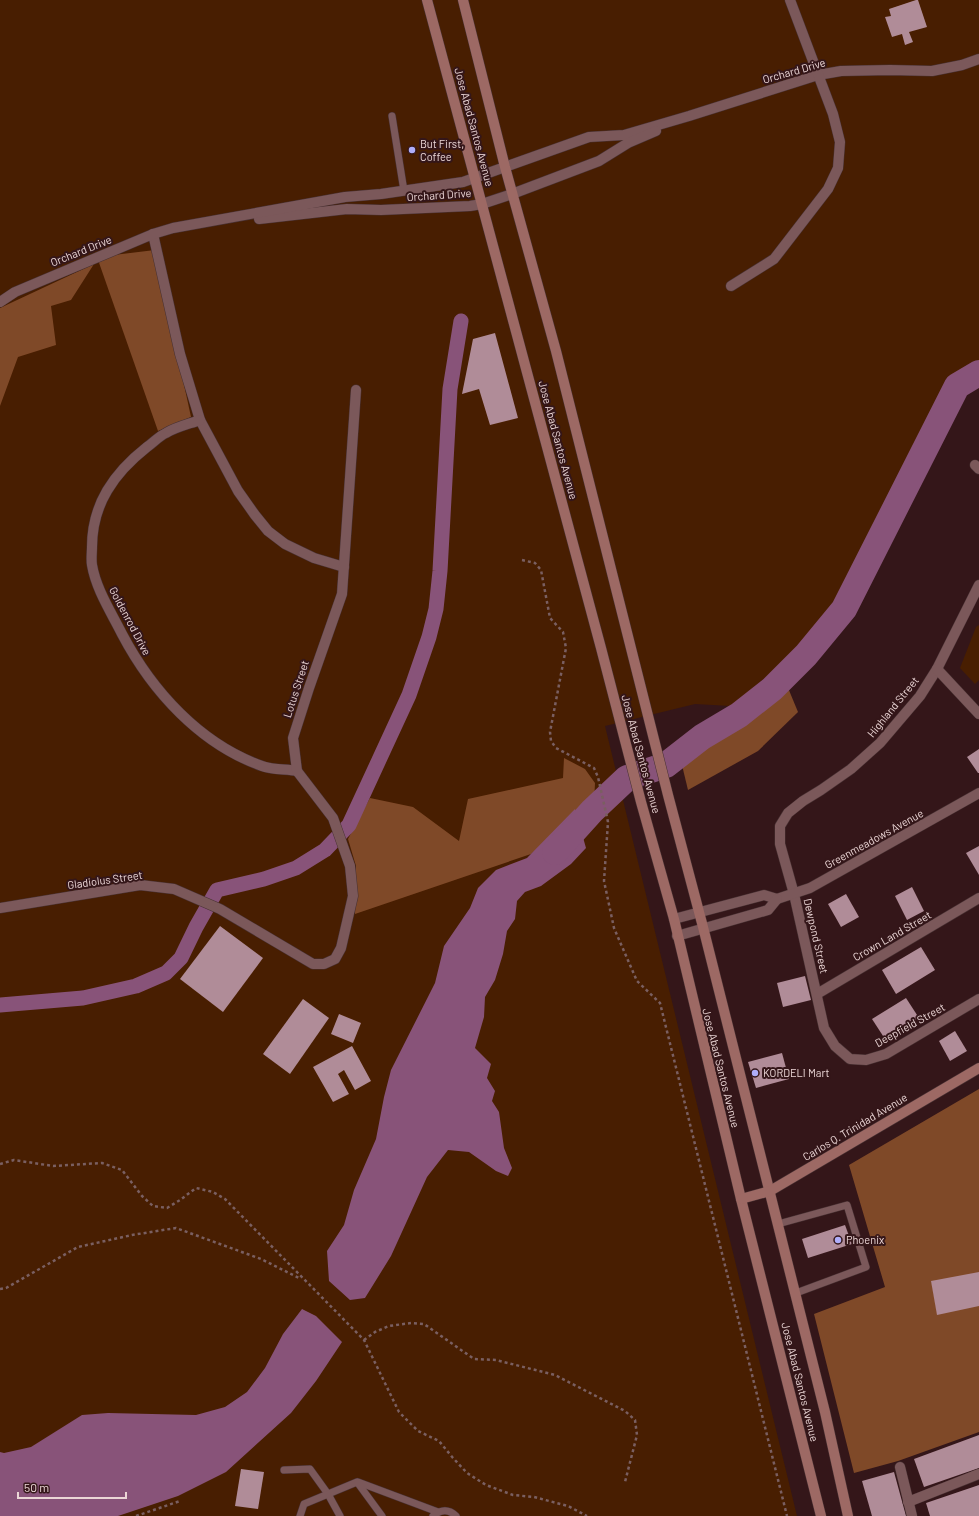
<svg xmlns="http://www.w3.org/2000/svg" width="979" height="1516" font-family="Barlow,sans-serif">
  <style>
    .green { fill: #481e01 }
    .forest { fill: #7f4928 }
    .water { fill: #885379 }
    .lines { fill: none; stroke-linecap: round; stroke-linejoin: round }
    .canal { stroke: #885379; stroke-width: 15 }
    .river { stroke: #885379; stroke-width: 26 }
    .building { fill: #b08c98 }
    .service-casing { stroke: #483133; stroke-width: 8 }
    .minor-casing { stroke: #483133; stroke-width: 11 }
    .tertiary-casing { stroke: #483133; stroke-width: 11 }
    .secondary-casing { stroke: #483133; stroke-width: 11 }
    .path { stroke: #7a5f61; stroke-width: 2.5; stroke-dasharray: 3 3; stroke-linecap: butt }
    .service { stroke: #7b585a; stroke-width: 7 }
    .minor { stroke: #7b585a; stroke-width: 10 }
    .tertiary { stroke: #7b585a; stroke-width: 10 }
    .secondary { stroke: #9d6964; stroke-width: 10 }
    .poi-dot { fill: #afaefa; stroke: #341619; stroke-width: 1.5 }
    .labels { text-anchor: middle; stroke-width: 4; stroke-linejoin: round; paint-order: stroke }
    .street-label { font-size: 11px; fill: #ebd6d6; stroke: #341619 }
    .poi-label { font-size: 11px; fill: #ebd6d6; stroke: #341619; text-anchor: start }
  </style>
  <rect width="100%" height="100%" fill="#341619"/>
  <g class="green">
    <path d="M 0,0 L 979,0 L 979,361 L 950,382 L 832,607 L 783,663 L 731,706 L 695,704 L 605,726 L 797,1516 L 0,1516 Z"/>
    <path d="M 979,625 L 979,680 L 975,684 L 960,668 L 976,627 Z"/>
  </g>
  <g class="forest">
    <path d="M 155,250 L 191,417 L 158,431 L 97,257 Z"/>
    <path d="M 94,264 L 71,300 L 51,306 L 56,345 L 18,357 L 0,406 L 0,308 Z"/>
    <path d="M 786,683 L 798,712 L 758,751 L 688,790 L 681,761 Z"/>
    <path d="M 564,758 L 585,769 L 595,783 L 594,803 L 531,854 L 355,914 L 356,866 L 348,839 L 370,798 L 413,807 L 459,841 L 468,799 L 563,778 Z"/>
    <path d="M 979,1089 L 979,1432 L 898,1461 L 854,1473 L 814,1314 L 885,1287 L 849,1165 Z"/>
  </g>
  <g class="water">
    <path d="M 575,809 L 586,848 L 571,864 L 541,886 L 525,892 L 517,901 L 515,919 L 507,931 L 503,954 L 495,980 L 485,997 L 484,1017 L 475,1048 L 491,1064 L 487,1078 L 495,1091 L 492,1101 L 499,1112 L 504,1148 L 512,1168 L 508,1176 L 496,1171 L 469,1152 L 448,1150 L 427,1177 L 391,1256 L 365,1298 L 350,1300 L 329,1281 L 327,1251 L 344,1225 L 354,1190 L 376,1139 L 384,1097 L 391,1070 L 435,983 L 444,946 L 470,908 L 478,888 L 496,870 L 527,858 Z"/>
    <path d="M 302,1309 L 316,1316 L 342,1342 L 316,1381 L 291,1413 L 226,1472 L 178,1496 L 118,1516 L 0,1516 L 0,1452 L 4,1453 L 31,1447 L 82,1415 L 108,1413 L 196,1415 L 225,1407 L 247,1392 L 265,1368 L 283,1334 Z"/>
  </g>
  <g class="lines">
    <path class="canal" d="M 0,1005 L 83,998 L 136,986 L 166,973 L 181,958 L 196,927 L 217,890 L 264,879 L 296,868 L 325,850 L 349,825 L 409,695 L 429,637 L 436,609 L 440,571 L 450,389 L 461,321"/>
    <path class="river" d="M 555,852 L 592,811 L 627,778 L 666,765 L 702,737 L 739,715 L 772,689 L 806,655 L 844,609 L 957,386 L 979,373"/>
  </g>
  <g class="building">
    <path d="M 916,0 L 918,0 L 927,27 L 909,32 L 913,42 L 905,45 L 902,34 L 892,37 L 885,17 L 891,16 L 889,9 Z"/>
    <path d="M 495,333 L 518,418 L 490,425 L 479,389 L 462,394 L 473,339 Z"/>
    <path d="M 979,749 L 979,773 L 978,773 L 967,757 Z"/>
    <path d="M 979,846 L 979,875 L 966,853 Z"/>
    <path d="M 912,887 L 924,911 L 907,920 L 895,896 Z"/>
    <path d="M 846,894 L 859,917 L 841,927 L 828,904 Z"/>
    <path d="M 220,926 L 263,958 L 223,1012 L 180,979 Z"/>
    <path d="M 921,947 L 935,970 L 896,994 L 882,970 Z"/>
    <path d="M 805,976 L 811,1000 L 783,1007 L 777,983 Z"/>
    <path d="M 906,998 L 919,1018 L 885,1039 L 872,1019 Z"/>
    <path d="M 303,999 L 329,1018 L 290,1074 L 263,1054 Z"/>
    <path d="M 339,1014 L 361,1023 L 353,1043 L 331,1034 Z"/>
    <path d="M 955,1031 L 967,1051 L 950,1061 L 939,1041 Z"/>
    <path d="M 352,1046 L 371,1081 L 355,1090 L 344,1070 L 338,1074 L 349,1094 L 333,1102 L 313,1067 Z"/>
    <path d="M 782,1053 L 789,1079 L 756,1088 L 748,1062 Z"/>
    <path d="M 845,1225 L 852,1244 L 808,1258 L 802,1239 Z"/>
    <path d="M 979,1272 L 979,1306 L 937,1315 L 931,1281 Z"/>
    <path d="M 979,1435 L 979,1468 L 924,1487 L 914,1459 Z"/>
    <path d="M 241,1469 L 264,1472 L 258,1509 L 235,1506 Z"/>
    <path d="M 894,1472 L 906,1516 L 872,1516 L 862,1481 Z"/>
    <path d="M 979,1485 L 979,1516 L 930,1516 L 926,1503 Z"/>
  </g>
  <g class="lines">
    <defs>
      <g id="service">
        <path d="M 392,116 L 404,191"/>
        <path d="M 778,1224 L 847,1205 L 866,1267 L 796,1293"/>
        <path d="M 284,1470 L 310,1469 L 328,1494 L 340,1516"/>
        <path d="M 358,1482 L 438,1512"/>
        <path d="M 300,1516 L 304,1504 L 357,1482 L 382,1516"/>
        <path d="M 433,1516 C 441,1509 449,1509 456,1516"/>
      </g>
      <g id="minor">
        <path d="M 505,167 L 589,137 L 624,135 L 689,116 L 818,75 L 841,71 L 890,70 L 932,71 L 962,65 L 979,59"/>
        <path d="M 512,194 L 599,161 L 628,143 L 656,131"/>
        <path d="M 153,234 L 180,354 L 200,420 L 238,491 L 255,515 L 268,531 L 285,544 L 314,558 L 344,567"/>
        <path d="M 731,286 L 774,259 L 828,189 L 838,168 L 840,142 L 833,114 L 790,0"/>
        <path d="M 200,420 C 189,424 176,427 166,433 C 159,436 153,443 147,447 C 114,473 92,504 92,547 C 92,552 91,559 92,565 C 96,589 111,612 122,634 C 152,691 200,744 262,766 C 272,770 286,769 297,771"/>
        <path d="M 975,465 L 979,469"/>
        <path d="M 979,585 L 937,669 L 920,696 L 880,743 L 851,769 L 821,790 L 803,801 L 788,813 L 780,826 L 780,844 L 794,894 L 824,1028 L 835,1046 L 850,1059 L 866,1060 L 886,1054 L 979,999"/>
        <path d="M 937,669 L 979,714"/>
        <path d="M 0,908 L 140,885 L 174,889 L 220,909 L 313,964 L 324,964 L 335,959 L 341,948 L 353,896 L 350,866 L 333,818 L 297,771 L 293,738 L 309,688 L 342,594 L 356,390"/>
        <path d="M 674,919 L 764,895 L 777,899 L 810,888 L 979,793"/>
        <path d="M 677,936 L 768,910 L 777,899"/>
        <path d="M 817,994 L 979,898"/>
        <path d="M 900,1467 L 912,1516"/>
        <path d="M 908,1502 L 979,1474"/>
      </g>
      <g id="tertiary">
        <path d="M 259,219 L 347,209 L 381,210 L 470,206 L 482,204 L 512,194"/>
        <path d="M 0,302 L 15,292 L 153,234 L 173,228 L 345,197 L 381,194 L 463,182 L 505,167"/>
      </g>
      <g id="secondary">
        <path d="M 427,0 L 601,648 L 641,802 L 674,919 L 741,1199 L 821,1516"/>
        <path d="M 463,0 L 505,167 L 556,351 L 668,795 L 703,927 L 825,1412 L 848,1516"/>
        <path d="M 741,1199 L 770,1191 L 979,1068"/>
      </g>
    </defs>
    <use href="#service" class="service-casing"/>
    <use href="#minor" class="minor-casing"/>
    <use href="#tertiary" class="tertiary-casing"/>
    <use href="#secondary" class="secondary-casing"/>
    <g class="path">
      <path d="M 522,560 L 535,563 L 541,570 L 550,618 L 563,632 L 566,648 L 550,732 L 551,741 L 556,748 L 594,768 L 598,777 L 608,822 L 604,881 L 614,928 L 637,981 L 660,1003 L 787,1516"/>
      <path d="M 0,1164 L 14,1160 L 53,1166 L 102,1163 L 122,1170 L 142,1196 L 153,1206 L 167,1208 L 180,1200 L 196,1188 L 213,1192 L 225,1199 L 364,1340 L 399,1412 L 418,1431 L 439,1441 L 453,1458 L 467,1473 L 486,1485 L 513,1495 L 534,1497 L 568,1506 L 587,1516"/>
      <path d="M 0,1289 L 6,1288 L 78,1247 L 132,1235 L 176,1228 L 261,1259 L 301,1279"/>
      <path d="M 364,1340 L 375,1332 L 389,1326 L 411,1323 L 424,1324 L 474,1359 L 496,1360 L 555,1375 L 625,1411 L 635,1420 L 637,1435 L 625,1482"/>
      <path d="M 136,1516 L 180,1501"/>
    </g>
    <use href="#service" class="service"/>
    <use href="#minor" class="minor"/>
    <use href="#tertiary" class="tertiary"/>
    <use href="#secondary" class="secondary"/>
  </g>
  <g class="poi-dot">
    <circle cx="412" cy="150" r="4"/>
    <circle cx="755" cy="1073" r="4"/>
    <circle cx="838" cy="1240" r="4"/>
  </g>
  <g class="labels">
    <g class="street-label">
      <text transform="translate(794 71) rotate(-16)" y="4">Orchard Drive</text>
      <text transform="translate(474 127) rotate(75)" y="4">Jose Abad Santos Avenue</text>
      <text transform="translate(439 195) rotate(-4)" y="4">Orchard Drive</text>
      <text transform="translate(81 251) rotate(-22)" y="4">Orchard Drive</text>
      <text transform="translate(558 440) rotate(75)" y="4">Jose Abad Santos Avenue</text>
      <text transform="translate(130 621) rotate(62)" y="4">Goldenrod Drive</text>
      <text transform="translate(296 689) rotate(-72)" y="4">Lotus Street</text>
      <text transform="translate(893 707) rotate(-51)" y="4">Highland Street</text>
      <text transform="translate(641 754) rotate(75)" y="4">Jose Abad Santos Avenue</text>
      <text transform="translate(874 839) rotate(-29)" y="4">Greenmeadows Avenue</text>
      <text transform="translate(105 880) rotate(-8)" y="4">Gladiolus Street</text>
      <text transform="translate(816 936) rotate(77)" y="4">Dewpond Street</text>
      <text transform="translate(892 936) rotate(-30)" y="4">Crown Land Street</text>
      <text transform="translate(910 1025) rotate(-29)" y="4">Deepfield Street</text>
      <text transform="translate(721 1068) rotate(76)" y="4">Jose Abad Santos Avenue</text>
      <text transform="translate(855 1127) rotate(-31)" y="4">Carlos Q. Trinidad Avenue</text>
      <text transform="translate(800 1382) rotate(76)" y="4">Jose Abad Santos Avenue</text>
    </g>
    <g class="poi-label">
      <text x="420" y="148">But First,<tspan x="420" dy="13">Coffee</tspan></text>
      <text x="763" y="1077">KORDELI Mart</text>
      <text x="846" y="1244">Phoenix</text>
    </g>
  </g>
  <path d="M18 1492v6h108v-6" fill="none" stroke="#ebd6d6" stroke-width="2"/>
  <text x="24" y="1492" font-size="12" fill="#ebd6d6" stroke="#341619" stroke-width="3" paint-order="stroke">50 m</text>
</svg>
